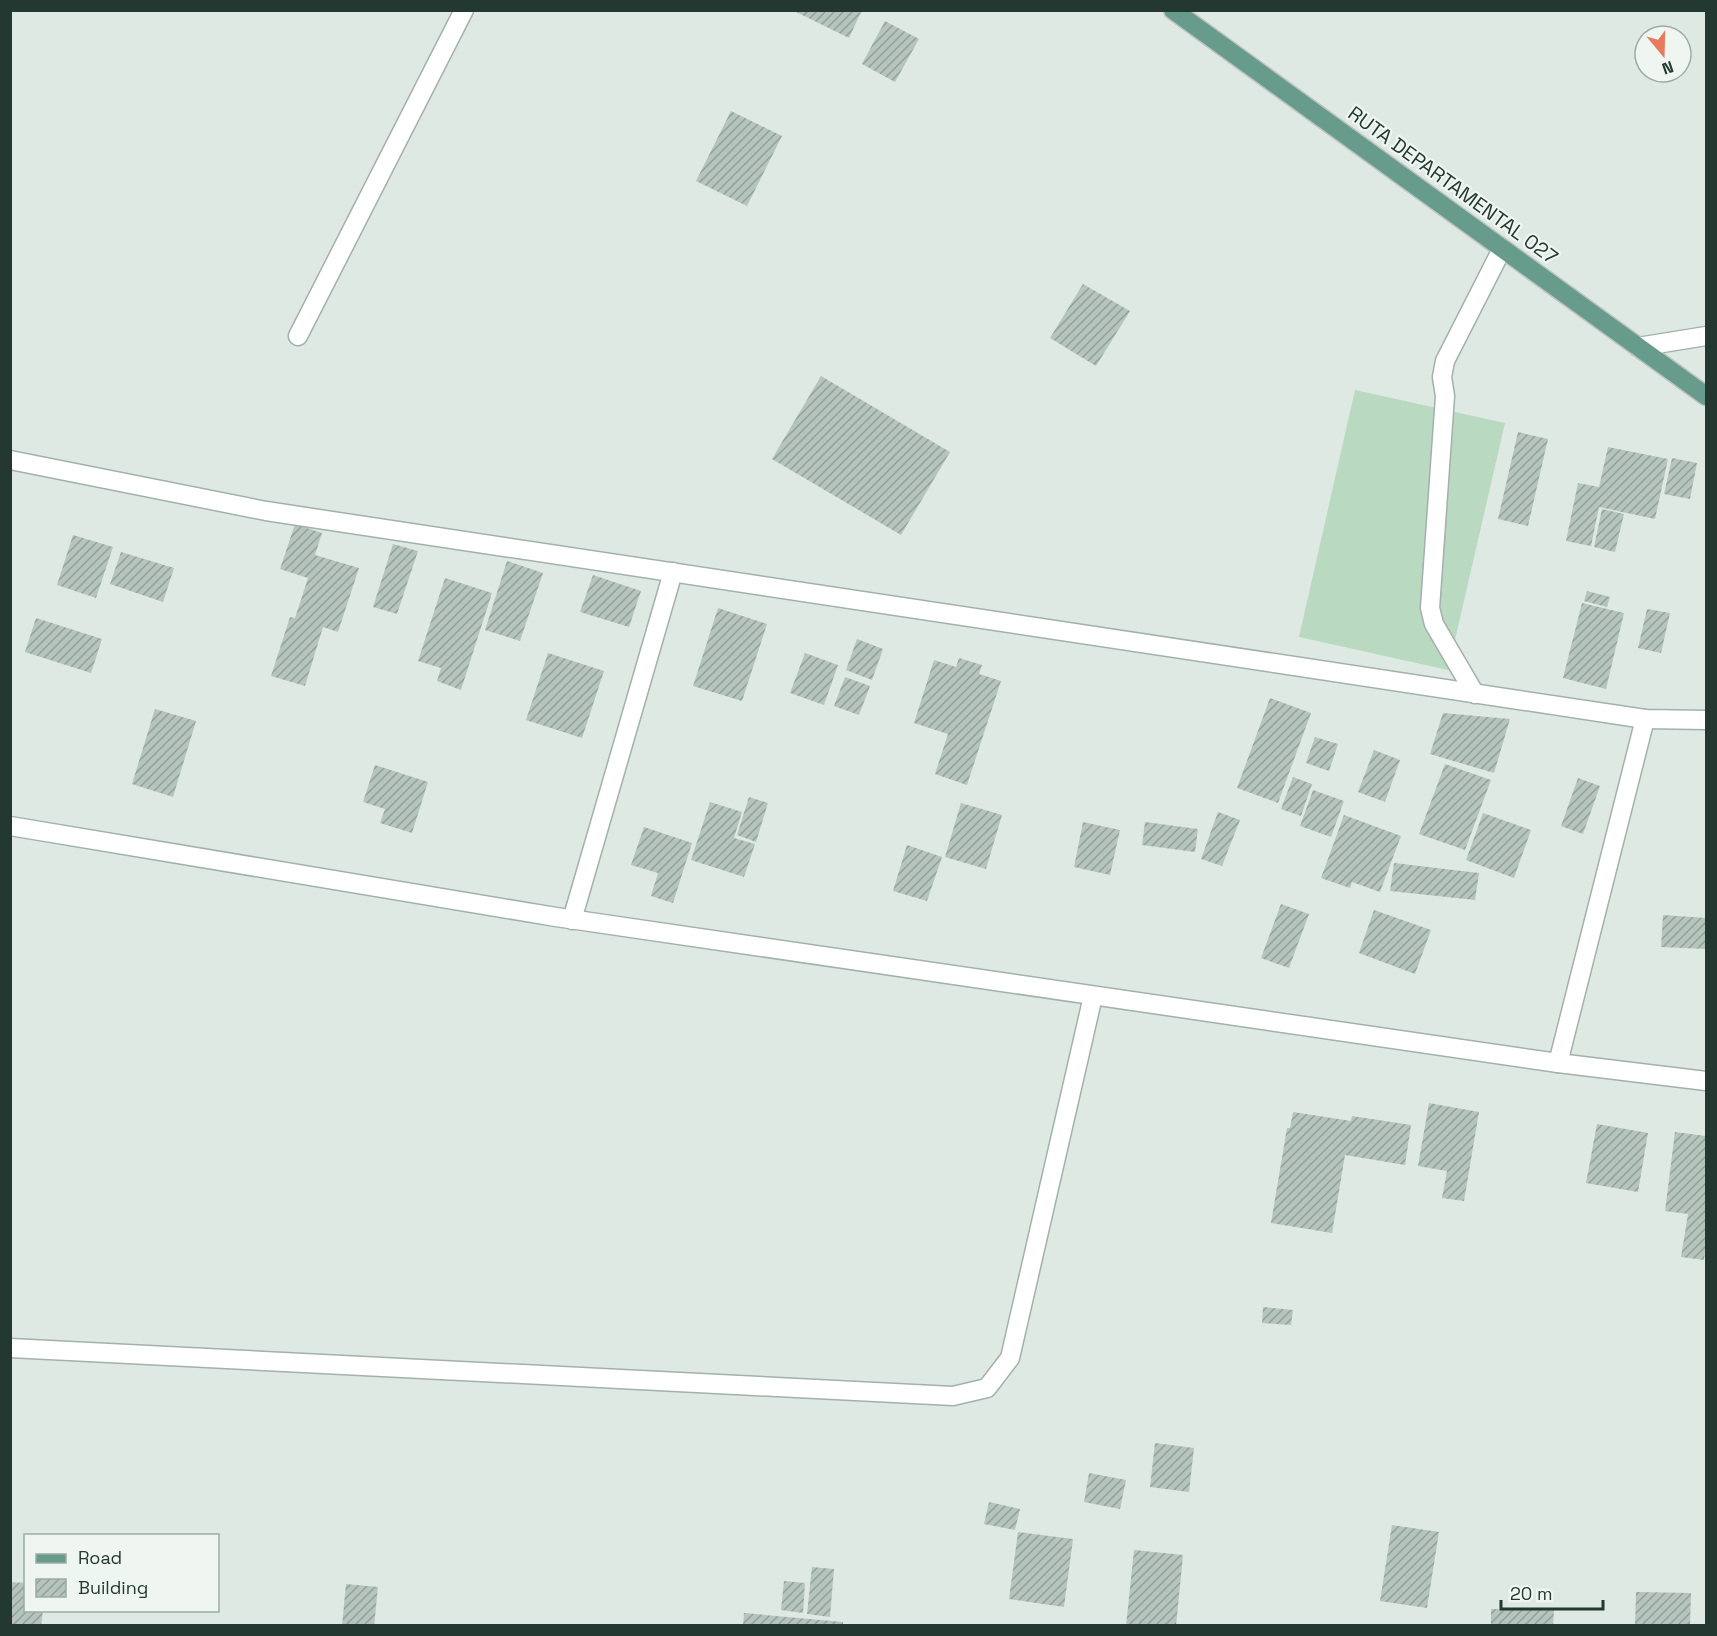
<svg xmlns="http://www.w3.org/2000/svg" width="1717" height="1636" font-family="'Space Grotesk',sans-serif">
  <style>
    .garden { fill: #b9d9c0 }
    .building { fill: url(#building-hatch) }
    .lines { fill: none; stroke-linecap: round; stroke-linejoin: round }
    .minor-casing { stroke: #a3b0ab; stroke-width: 21 }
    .major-casing { stroke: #bdc3c1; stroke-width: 21 }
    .minor { stroke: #fff; stroke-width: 18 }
    .major { stroke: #679c8c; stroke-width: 18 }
    .labels { text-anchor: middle; stroke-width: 4.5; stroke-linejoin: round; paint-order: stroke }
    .street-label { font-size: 20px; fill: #223831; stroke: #eff6f2 }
  </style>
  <defs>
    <pattern id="building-hatch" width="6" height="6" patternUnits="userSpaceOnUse" patternTransform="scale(1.5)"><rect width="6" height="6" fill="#b5c4bd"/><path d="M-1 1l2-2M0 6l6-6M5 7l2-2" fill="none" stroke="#93a09a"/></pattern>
  </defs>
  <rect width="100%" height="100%" fill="#dfe9e4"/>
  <path class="garden" d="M 1355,390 L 1505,423 L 1448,670 L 1299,637 Z"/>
  <g class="building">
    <path d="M 792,10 L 862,10 L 849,38 Z"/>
    <path d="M 885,21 L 919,39 L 895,82 L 862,64 Z"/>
    <path d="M 731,111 L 782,136 L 747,206 L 696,181 Z"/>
    <path d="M 1083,284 L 1130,311 L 1096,366 L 1050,338 Z"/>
    <path d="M 821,376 L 950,452 L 901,535 L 772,459 Z"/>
    <path d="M 1518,432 L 1548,439 L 1528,526 L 1498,519 Z"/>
    <path d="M 1608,447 L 1668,459 L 1655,519 L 1599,507 L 1591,546 L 1566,541 L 1578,483 L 1599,487 Z"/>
    <path d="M 1672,458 L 1697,463 L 1690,499 L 1664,494 Z"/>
    <path d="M 1602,509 L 1624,514 L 1615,552 L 1594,547 Z"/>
    <path d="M 295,524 L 322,533 L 315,555 L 359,568 L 338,632 L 323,627 L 305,686 L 271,676 L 290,617 L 295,618 L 308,578 L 280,569 Z"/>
    <path d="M 73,535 L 113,547 L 96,598 L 57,585 Z"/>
    <path d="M 393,544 L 418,551 L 397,614 L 373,607 Z"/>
    <path d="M 121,552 L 174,568 L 163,602 L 110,584 Z"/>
    <path d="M 507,561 L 543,573 L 520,641 L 485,630 Z"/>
    <path d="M 593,575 L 641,591 L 629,627 L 580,612 Z"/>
    <path d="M 445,578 L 492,593 L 461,690 L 437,681 L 441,668 L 418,661 Z"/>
    <path d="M 1587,591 L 1610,597 L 1607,607 L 1584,601 Z"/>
    <path d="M 1582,603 L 1624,613 L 1606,689 L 1563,678 Z"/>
    <path d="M 718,608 L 767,624 L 742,701 L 693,686 Z"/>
    <path d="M 1647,609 L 1670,613 L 1661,653 L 1638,648 Z"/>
    <path d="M 36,618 L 102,639 L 91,673 L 25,652 Z"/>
    <path d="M 857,639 L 883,649 L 872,680 L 846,670 Z"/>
    <path d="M 548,653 L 604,671 L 582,738 L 526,720 Z"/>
    <path d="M 805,653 L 838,665 L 824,705 L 790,693 Z"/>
    <path d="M 959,658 L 982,665 L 979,674 L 1001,681 L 967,785 L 935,774 L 948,734 L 914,723 L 934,660 L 956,667 Z"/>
    <path d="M 845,677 L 870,686 L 859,715 L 834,706 Z"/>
    <path d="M 1270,698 L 1311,713 L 1278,803 L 1237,788 Z"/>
    <path d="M 155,709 L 196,721 L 173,797 L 132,784 Z"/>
    <path d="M 1443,713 L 1510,719 L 1494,773 L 1430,754 Z"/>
    <path d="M 1315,737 L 1338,744 L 1329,771 L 1306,763 Z"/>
    <path d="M 1374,750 L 1400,760 L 1385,802 L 1358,792 Z"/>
    <path d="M 1445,764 L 1491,780 L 1465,850 L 1419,834 Z"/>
    <path d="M 375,765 L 428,782 L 412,833 L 380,823 L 385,809 L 363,802 Z"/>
    <path d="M 1293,777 L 1312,784 L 1301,816 L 1281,809 Z"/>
    <path d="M 1578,778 L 1600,786 L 1583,834 L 1561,826 Z"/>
    <path d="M 1313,790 L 1344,801 L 1331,837 L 1300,826 Z"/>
    <path d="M 749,797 L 768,803 L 756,842 L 737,835 Z"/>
    <path d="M 710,802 L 742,812 L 734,838 L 755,844 L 744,877 L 691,860 Z"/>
    <path d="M 961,803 L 1002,815 L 986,869 L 945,857 Z"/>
    <path d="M 1218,812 L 1240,820 L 1222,866 L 1201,859 Z"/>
    <path d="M 1483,813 L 1531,830 L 1514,878 L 1466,860 Z"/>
    <path d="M 1344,815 L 1401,836 L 1380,892 L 1352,882 L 1350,888 L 1321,878 Z"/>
    <path d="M 1083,822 L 1120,830 L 1110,875 L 1074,867 Z"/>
    <path d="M 1145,822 L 1198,829 L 1195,852 L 1142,845 Z"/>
    <path d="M 644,827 L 692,843 L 673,903 L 651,896 L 658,873 L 631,865 Z"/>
    <path d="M 907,845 L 942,857 L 927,901 L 893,891 Z"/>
    <path d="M 1394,863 L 1479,873 L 1475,900 L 1390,891 Z"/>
    <path d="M 1281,904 L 1309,914 L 1289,968 L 1261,958 Z"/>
    <path d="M 1374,910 L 1431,930 L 1415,974 L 1359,953 Z"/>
    <path d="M 1663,915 L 1706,918 L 1706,949 L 1661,947 Z"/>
    <path d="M 1429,1103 L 1479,1112 L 1464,1201 L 1442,1198 L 1447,1171 L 1418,1166 Z"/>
    <path d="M 1293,1112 L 1351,1121 L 1352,1116 L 1411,1125 L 1405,1165 L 1345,1155 L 1332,1233 L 1271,1223 L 1287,1128 L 1290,1128 Z"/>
    <path d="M 1597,1124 L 1648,1133 L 1638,1192 L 1586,1183 Z"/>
    <path d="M 1675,1132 L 1706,1136 L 1706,1244 L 1704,1260 L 1681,1257 L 1688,1214 L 1665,1211 Z"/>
    <path d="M 1263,1307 L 1293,1310 L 1291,1325 L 1262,1323 Z"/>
    <path d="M 1155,1443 L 1194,1448 L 1189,1492 L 1150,1487 Z"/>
    <path d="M 1089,1473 L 1126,1480 L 1120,1509 L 1084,1502 Z"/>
    <path d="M 989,1502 L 1020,1509 L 1015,1530 L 984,1524 Z"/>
    <path d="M 1392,1525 L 1439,1532 L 1427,1608 L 1380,1601 Z"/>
    <path d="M 1018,1532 L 1073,1539 L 1064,1607 L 1009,1599 Z"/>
    <path d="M 1134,1550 L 1183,1555 L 1176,1626 L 1126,1626 Z"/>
    <path d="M 812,1567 L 834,1569 L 830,1617 L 807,1614 Z"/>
    <path d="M 784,1581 L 805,1583 L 803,1613 L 781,1610 Z"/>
    <path d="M 10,1582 L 26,1583 L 26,1610 L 43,1610 L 41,1626 L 10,1626 Z"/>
    <path d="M 346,1584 L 378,1587 L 374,1626 L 342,1626 Z"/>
    <path d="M 1636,1592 L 1691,1593 L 1690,1626 L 1635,1626 Z"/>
    <path d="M 1491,1609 L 1554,1610 L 1553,1626 L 1491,1626 Z"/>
    <path d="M 744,1613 L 843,1622 L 843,1626 L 743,1626 Z"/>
  </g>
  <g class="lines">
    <defs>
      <g id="minor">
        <path d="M 298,336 L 464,10"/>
        <path d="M 1638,347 L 1706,336"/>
        <path d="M 10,460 L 266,511 L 1645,719 L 1706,720"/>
        <path d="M 1475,694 L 1434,624 L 1430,608 L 1445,396 L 1442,377 L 1445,361 L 1502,249"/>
        <path d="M 10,826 L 556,917 L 1558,1063 L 1706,1081"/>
        <path d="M 572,920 L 673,572"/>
        <path d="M 1558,1063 L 1645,719"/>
        <path d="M 10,1348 L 953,1396 L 987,1388 L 1010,1358 L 1093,996"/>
      </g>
      <path id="major" d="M 1173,10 L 1706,396"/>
    </defs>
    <use href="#minor" class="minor-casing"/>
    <use href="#major" class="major-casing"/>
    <use href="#minor" class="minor"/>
    <use href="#major" class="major"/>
  </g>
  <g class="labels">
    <g class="street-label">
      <text transform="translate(1453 185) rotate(36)" y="7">RUTA DEPARTAMENTAL 027</text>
    </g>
  </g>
  <rect width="1717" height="1636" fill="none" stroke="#223831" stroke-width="24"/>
  <rect x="24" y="1534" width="195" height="78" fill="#eff6f2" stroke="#9daaa5" stroke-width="1.5"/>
  <rect x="36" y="1554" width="30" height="9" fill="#679c8c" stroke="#9daaa5" stroke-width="1.5"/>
  <text x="78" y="1564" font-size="18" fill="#223831">Road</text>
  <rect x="36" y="1579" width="30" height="18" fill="url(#building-hatch)" stroke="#9daaa5" stroke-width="1.5"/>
  <text x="78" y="1594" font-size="18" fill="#223831">Building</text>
  <g transform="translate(1663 54) rotate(161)"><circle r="28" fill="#eff6f2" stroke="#9daaa5" stroke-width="1.5"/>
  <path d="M0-4.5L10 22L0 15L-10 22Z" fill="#e77a5f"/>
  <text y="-9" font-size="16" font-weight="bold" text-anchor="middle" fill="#223831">N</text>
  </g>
  <path d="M1501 1600v9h102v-9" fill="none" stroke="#223831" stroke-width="3"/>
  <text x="1510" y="1600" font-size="18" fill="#223831" stroke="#eff6f2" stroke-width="4.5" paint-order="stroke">20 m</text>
</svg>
